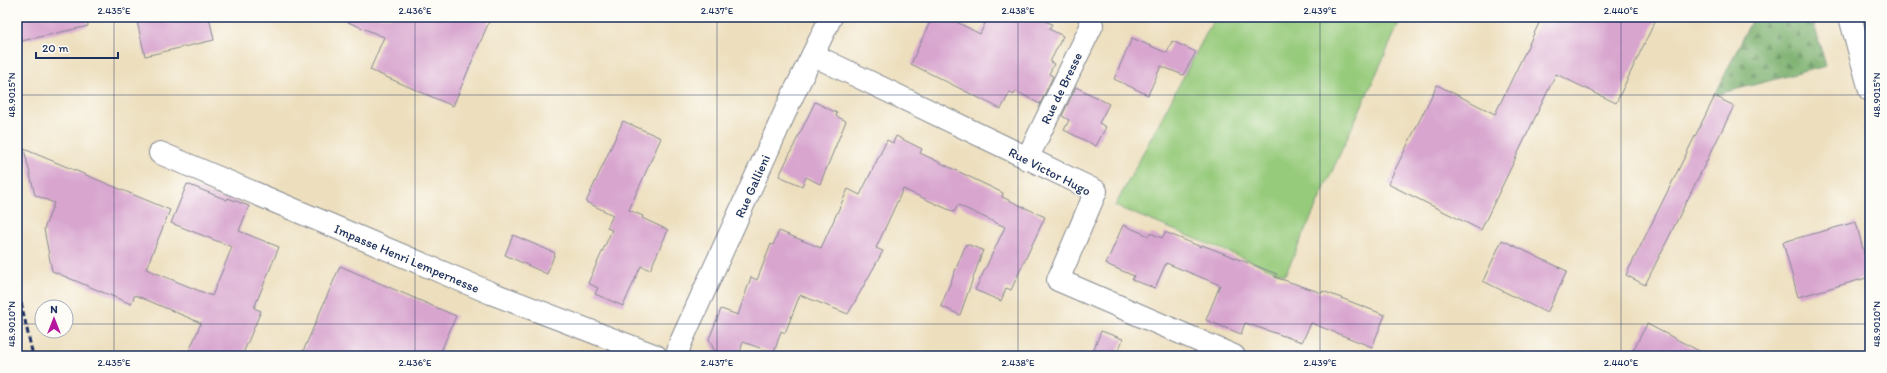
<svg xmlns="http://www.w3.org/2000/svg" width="1887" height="373" font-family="Itim,sans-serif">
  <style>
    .forest { fill: url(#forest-firs); stroke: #4a6f65 }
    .green { fill: #97cb7c; stroke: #597d6d }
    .building { fill: #d8a5cf }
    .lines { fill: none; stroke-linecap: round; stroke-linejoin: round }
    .street-casing { stroke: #84878e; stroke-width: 24 }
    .secondary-casing { stroke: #84878e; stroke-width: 24 }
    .street { stroke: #fff; stroke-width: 22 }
    .secondary { stroke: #fff; stroke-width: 22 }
    .rail { stroke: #1b2f5e; stroke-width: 3; stroke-dasharray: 6 3; stroke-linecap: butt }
    .ticks { fill: none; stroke: #1b2f5e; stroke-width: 1; stroke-opacity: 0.45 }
    .labels { text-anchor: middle; stroke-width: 3; stroke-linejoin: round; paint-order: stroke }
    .street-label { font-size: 13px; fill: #1b2f5e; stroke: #fdfcf7 }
    .neatline { fill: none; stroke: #1b2f5e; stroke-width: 1.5 }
    .ticks-label { font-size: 10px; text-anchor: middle; fill: #1b2f5e }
  </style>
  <defs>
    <pattern id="forest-firs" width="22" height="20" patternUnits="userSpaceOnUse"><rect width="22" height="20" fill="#79af6c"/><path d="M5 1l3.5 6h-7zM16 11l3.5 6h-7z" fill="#628f5c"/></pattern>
  </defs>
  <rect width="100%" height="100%" fill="#fdfcf7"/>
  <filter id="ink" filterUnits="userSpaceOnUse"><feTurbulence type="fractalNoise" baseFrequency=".025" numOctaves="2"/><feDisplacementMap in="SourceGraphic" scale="8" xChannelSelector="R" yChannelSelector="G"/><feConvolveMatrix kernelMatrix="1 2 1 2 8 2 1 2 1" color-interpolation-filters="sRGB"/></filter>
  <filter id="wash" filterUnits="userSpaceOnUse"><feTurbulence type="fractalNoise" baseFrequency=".012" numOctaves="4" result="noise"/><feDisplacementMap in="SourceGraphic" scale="16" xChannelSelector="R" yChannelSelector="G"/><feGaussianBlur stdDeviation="0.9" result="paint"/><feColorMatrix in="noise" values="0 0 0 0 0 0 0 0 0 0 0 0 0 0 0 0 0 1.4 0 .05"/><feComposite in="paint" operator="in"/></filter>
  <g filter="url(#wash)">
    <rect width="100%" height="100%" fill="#eddfbe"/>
    <path class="forest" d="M 1753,17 L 1812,17 L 1826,66 L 1715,95 Z"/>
    <path class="green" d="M 1215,17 L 1402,17 L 1285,275 L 1115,206 Z"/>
    <g id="blocks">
      <g class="building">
        <path d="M 17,17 L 87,17 L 88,26 L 17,42 Z"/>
        <path d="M 136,17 L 209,17 L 214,40 L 145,56 Z"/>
        <path d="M 336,17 L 491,17 L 453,106 L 370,70 L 384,37 Z"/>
        <path d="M 932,17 L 947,17 L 980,34 L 988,17 L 1036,17 L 1052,24 L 1049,29 L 1063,36 L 1050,62 L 1054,64 L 1049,74 L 1053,76 L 1040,104 L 1016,91 L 1014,95 L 1010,92 L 1001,109 L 911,64 Z"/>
        <path d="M 1542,17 L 1657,17 L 1616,103 L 1556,74 L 1481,230 L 1388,184 L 1437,85 L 1495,114 Z"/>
        <path d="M 1132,38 L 1167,53 L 1172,41 L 1196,52 L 1183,75 L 1161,66 L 1148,95 L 1114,79 Z"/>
        <path d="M 1076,87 L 1109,104 L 1099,123 L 1106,127 L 1096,146 L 1064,130 L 1069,120 L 1062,116 Z"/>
        <path d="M 1715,96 L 1734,106 L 1645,285 L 1626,275 Z"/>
        <path d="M 815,102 L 837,113 L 836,116 L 846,121 L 820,184 L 806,177 L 802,186 L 779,176 Z"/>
        <path d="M 623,121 L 661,138 L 629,210 L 643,216 L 642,218 L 668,230 L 650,270 L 641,266 L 623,306 L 595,294 L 598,288 L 588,283 L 612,230 L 607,228 L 613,215 L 586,202 Z"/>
        <path d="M 896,136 L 922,149 L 920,153 L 1003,193 L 1002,197 L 1045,217 L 1011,290 L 1006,288 L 1001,301 L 975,290 L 1005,227 L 958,205 L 954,212 L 903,189 L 876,248 L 883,251 L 848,314 L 800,295 L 785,333 L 781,331 L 774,353 L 743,342 L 739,356 L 730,356 L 714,350 L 709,339 L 721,309 L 738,315 L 751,277 L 757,280 L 771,244 L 773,245 L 779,231 L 821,248 L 848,189 L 860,195 L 887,140 L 893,143 Z"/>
        <path d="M 24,149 L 170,210 L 146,269 L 212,296 L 232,247 L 171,223 L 187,184 L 227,200 L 228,198 L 249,206 L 239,231 L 279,247 L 254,308 L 261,311 L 242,356 L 187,356 L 201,323 L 135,295 L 131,304 L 52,271 L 44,229 L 54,203 L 35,195 Z"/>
        <path d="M 1856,222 L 1870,277 L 1798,297 L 1783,242 Z"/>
        <path d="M 1123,225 L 1149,236 L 1150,233 L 1162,238 L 1165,232 L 1201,247 L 1202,245 L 1277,274 L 1275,277 L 1322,293 L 1323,291 L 1385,315 L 1372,347 L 1311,323 L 1302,342 L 1245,323 L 1241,334 L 1206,320 L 1220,285 L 1166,263 L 1155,288 L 1132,280 L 1134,276 L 1106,264 Z"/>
        <path d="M 513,235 L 555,253 L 547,274 L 505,255 Z"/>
        <path d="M 1502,240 L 1567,271 L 1547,313 L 1483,281 Z"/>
        <path d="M 966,244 L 983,250 L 960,315 L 941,306 Z"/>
        <path d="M 340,266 L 456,316 L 439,356 L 301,356 Z"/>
        <path d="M 1647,324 L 1709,356 L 1630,356 Z"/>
        <path d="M 1101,331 L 1123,339 L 1116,356 L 1091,356 Z"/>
      </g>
    </g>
  </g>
  <g filter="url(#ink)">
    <use href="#blocks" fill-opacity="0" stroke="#84878e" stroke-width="1"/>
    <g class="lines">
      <defs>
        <g id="street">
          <path d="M 813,55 L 1096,191 L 1058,280 L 1234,356"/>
          <path d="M 160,153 L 491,293 L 656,356"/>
          <path d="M 1027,159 L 1092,25 L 1089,17"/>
          <path d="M 677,356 L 680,344 L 791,99 L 831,17"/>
        </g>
        <path id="secondary" d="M 1850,17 L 1870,90"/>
      </defs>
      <use href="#street" class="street-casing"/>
      <use href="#secondary" class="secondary-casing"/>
      <use href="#street" class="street"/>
      <use href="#secondary" class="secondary"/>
      <g class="rail">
        <path d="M 17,285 L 33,356"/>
        <path d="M 17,352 L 18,356"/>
      </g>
    </g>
  </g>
  <path class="ticks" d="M 114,17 L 114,356M 415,17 L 415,356M 717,17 L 717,356M 1018,17 L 1018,356M 1320,17 L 1320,356M 1621,17 L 1621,356M 17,95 L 1870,95M 17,324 L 42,324M 66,324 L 1870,324"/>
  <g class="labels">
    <g class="street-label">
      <text transform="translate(1061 88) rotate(-64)" y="5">Rue de Bresse</text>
      <text transform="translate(1050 171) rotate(27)" y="5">Rue Victor Hugo</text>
      <text transform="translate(752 186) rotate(-66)" y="5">Rue Gallieni</text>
      <text transform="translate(407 258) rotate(23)" y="5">Impasse Henri Lempernesse</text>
    </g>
  </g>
  <rect width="1887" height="373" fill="none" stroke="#fdfcf7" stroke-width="44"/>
  <g transform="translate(54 319)"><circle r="19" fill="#fdfcf7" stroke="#a3aaba"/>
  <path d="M0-3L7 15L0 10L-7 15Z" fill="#b5179e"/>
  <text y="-6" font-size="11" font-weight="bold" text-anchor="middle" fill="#1b2f5e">N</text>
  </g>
  <path d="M36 52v6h82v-6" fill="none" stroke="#1b2f5e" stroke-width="2"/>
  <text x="42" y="52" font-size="12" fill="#1b2f5e" stroke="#fdfcf7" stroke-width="3" paint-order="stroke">20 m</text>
  <rect x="22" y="22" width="1843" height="329" class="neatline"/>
  <g class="ticks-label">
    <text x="114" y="14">2.435°E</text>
    <text x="415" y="14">2.436°E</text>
    <text x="717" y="14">2.437°E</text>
    <text x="1018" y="14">2.438°E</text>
    <text x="1320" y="14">2.439°E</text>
    <text x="1621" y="14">2.440°E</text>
    <text transform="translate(11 95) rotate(-90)" y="4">48.9015°N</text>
    <text transform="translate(1876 95) rotate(-90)" y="4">48.9015°N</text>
    <text transform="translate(11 324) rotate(-90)" y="4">48.9010°N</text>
    <text transform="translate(1876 324) rotate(-90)" y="4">48.9010°N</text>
    <text x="114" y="366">2.435°E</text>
    <text x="415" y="366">2.436°E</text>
    <text x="717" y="366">2.437°E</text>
    <text x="1018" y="366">2.438°E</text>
    <text x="1320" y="366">2.439°E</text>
    <text x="1621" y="366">2.440°E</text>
  </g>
</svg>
